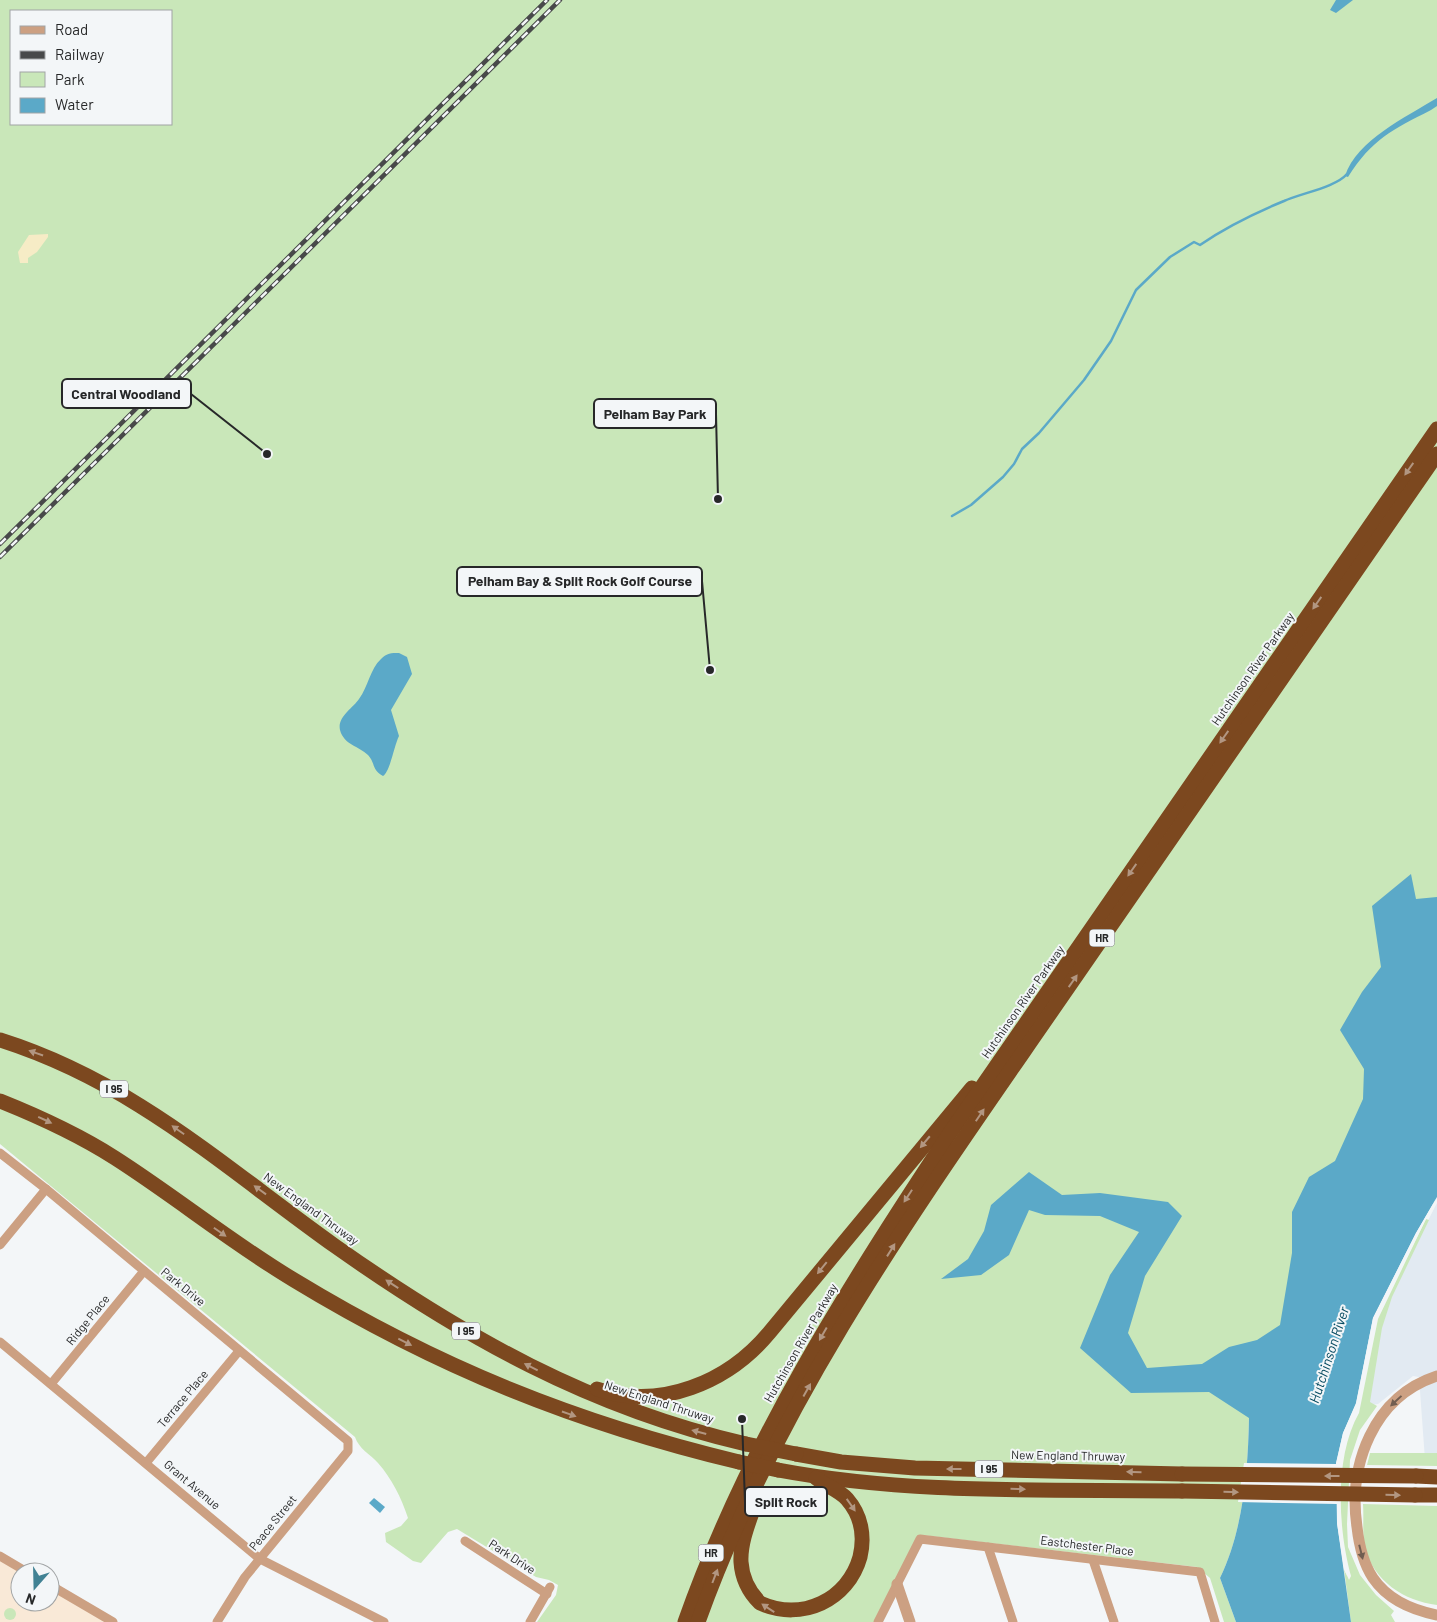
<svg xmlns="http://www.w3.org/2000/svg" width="1437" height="1622" font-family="Barlow,sans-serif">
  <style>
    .built { fill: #e2eaf2 }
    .education { fill: #f9e9d7 }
    .green { fill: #c9e7b9; fill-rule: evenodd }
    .sand { fill: #f6ecc6 }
    .water { fill: #5ba9c8 }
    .pier { fill: #f3f6f8 }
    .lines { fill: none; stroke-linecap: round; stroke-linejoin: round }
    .stream { stroke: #5ba9c8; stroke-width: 2.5 }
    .minor { stroke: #cca082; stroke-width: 9 }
    .tertiary { stroke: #cca082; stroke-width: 11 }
    .motorway { stroke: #7c481f; stroke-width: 15 }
    .rail-casing { stroke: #48494a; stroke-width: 4.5 }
    .rail { stroke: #f3f6f8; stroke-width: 2.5; stroke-dasharray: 8; stroke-linecap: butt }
    .motorway-bridge { stroke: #7c481f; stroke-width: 15 }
    .oneway { fill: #b29681 }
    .oneway2 { fill: #715e51 }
    .labels { text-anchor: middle; stroke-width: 4; stroke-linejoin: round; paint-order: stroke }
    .shield { fill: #f3f6f8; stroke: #646667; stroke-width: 1 }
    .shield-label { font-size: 11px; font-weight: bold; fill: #272829 }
    .street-label { font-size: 12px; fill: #272829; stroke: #f3f6f8 }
    .water-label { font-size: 14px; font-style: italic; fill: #054a60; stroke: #f3f6f8 }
    .leader { fill: none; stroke: #272829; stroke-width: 2 }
    .callout-dot { fill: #272829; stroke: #f3f6f8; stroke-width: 2 }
    .callout { fill: #f3f6f8; stroke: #272829; stroke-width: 2 }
    .callout-label { font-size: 14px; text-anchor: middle; font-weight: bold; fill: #272829 }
  </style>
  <rect width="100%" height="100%" fill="#f3f6f8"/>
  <path class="built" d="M 1437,1203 L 1437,1460 L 1425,1460 L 1419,1377 L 1413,1376 L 1378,1404 L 1366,1406 L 1379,1325 L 1394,1287 Z"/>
  <path class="education" d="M 0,1560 L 20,1572 L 20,1602 L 50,1602 L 50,1589 L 105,1622 L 0,1622 Z"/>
  <g class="green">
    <path d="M 0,0 L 1437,0 L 1437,1022 L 1249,1418 C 1248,1471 1243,1531 1220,1578 L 1236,1622 L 1224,1622 L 1210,1578 L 1197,1567 L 922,1535 L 875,1622 L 537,1622 L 556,1595 L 558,1585 L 549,1580 L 536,1577 L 457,1529 L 448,1532 L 421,1563 L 413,1561 L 386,1542 L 385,1533 L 401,1526 L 408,1518 C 401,1497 392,1479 378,1463 C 370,1454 359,1449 355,1437 L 0,1144 ZM 11,11 L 171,11 L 171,124 L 11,124 Z"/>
    <path d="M 1426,1219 L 1429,1220 L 1392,1297 L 1382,1328 L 1370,1402 L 1377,1406 L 1360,1430 L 1350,1460 L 1347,1524 L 1348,1547 L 1360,1575 L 1376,1595 L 1394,1611 L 1391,1615 L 1395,1622 L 1351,1622 L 1344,1569 L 1349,1580 L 1351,1576 C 1338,1529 1334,1457 1359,1413 L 1378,1319 Z"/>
    <path d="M 1370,1453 L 1437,1453 L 1437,1466 L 1367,1465 Z"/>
    <path d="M 1363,1504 L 1437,1506 L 1437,1605 C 1404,1601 1374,1581 1365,1548 C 1362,1535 1364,1518 1363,1504 Z"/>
    <circle cx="10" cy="1614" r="6"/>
  </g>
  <path class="sand" d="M 48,234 L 48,237 L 37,252 L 28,258 L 28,263 L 20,263 L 18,252 L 29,235 Z"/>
  <g class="water">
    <path d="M 1336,0 L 1353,0 L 1336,13 L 1330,10 Z"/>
    <path d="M 1437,98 L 1437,106 L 1431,110 C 1392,130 1372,139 1348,177 L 1345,176 C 1357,140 1406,117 1437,98 Z"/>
    <path d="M 399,653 L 407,657 L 412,674 L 391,710 L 399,736 C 394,746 390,772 383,776 C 371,769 376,764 368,755 C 359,746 344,745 340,730 C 337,717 353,708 359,699 C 368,687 370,669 381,659 C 387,653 391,653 399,653 Z"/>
    <path d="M 1411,874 L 1416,899 L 1437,897 L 1437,1197 L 1416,1233 L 1373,1318 L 1356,1404 L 1343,1433 L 1336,1463 L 1337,1523 L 1351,1622 L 1236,1622 L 1220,1578 C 1243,1531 1248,1471 1249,1418 L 1209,1392 L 1131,1393 L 1080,1348 L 1110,1275 L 1139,1232 L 1100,1216 L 1045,1215 L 1029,1210 L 1009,1255 L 981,1275 L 941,1279 L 968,1259 L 984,1231 L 991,1205 L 1029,1172 L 1062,1195 L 1100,1193 L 1168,1202 L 1182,1216 L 1145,1276 L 1128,1333 L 1147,1368 L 1202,1364 L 1229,1347 L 1257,1340 L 1280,1325 L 1292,1253 L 1292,1212 L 1309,1177 L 1335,1161 L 1363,1099 L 1364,1069 L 1340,1030 L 1362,992 L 1381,967 L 1372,906 Z"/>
    <path d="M 374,1498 L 385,1507 L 380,1513 L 369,1503 Z"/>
  </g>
  <path class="pier" d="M 1437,1197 L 1376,1319 L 1359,1404 L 1345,1434 L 1339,1463 L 1339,1522 L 1347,1576 L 1344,1569 L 1337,1523 L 1337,1504 L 1238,1502 L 1244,1463 L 1336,1464 L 1343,1433 L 1356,1403 L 1373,1318 L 1416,1233 Z"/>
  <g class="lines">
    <path class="stream" d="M 952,516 L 971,505 L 1003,477 L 1014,464 L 1022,449 L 1039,433 L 1084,380 L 1111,341 L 1136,290 L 1170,257 L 1194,242 L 1200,245 C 1226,227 1255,213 1284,201 C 1302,193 1336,187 1347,174"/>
    <g class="minor">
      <path d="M 0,1153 L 46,1189 L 348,1441 L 348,1451 L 245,1577 L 217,1622"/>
      <path d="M 0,1245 L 46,1189"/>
      <path d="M 0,1342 L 260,1559 L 384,1622"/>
      <path d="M 51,1384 L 144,1271"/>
      <path d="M 146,1463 L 239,1351"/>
      <path d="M 465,1541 L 547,1594"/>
      <path d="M 988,1547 L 1013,1622"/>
      <path d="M 0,1556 L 27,1572"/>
      <path d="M 1093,1560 L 1114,1622"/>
      <path d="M 50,1585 L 113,1622"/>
      <path d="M 530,1622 L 550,1587"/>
      <path d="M 878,1622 L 920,1539 L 1200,1572 L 1215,1622"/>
    </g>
    <g class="tertiary">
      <path d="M 1437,1376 C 1373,1397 1348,1465 1357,1527 C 1359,1545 1363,1563 1373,1578 C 1388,1600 1412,1610 1437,1615"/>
      <path d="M 897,1584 L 910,1622"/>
    </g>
    <g class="motorway">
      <path d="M 0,1040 C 133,1082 224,1167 335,1246 C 464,1337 590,1408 746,1444"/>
      <path d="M 0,1101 C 40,1117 79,1135 115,1158 C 176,1197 232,1243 294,1280 C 437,1367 576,1423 739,1462"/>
      <path d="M 597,1389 C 660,1411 728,1382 769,1333 L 972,1088"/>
      <path d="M 796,1454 L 841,1462 L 915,1468 L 1182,1474"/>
      <path d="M 778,1470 C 911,1495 1048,1489 1182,1491"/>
      <path d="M 1416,1476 L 1437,1477"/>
      <path d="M 1415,1495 L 1437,1495"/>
      <path d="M 754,1507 C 748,1524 740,1544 741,1562 C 742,1578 749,1592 760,1603 C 802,1622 848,1600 860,1557 C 865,1536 861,1515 847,1499 C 839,1490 826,1486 816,1478"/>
      <path d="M 685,1622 C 747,1446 847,1288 950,1133 L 1437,429"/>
      <path d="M 698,1622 C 777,1401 917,1206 1049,1015 C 1178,828 1308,641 1437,454"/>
    </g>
    <defs>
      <g id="rail">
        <path d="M 0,544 L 547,0"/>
        <path d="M 0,557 L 560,0"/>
      </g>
    </defs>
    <use href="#rail" class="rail-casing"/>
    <use href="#rail" class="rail"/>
    <g class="motorway-bridge">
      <path d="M 746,1444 L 796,1454"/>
      <path d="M 739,1462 L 778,1470"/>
      <path d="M 1182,1474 L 1416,1476"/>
      <path d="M 1182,1491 L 1415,1495"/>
    </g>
  </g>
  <defs><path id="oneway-solid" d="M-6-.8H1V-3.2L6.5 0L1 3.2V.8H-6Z" transform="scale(1.25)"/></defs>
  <g class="oneway">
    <use href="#oneway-solid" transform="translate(1409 469) rotate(125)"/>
    <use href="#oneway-solid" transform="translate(1317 603) rotate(125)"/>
    <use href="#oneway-solid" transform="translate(1224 737) rotate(125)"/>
    <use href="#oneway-solid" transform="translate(1132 870) rotate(125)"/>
    <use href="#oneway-solid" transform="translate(1073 981) rotate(-55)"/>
    <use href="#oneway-solid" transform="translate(36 1053) rotate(-161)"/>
    <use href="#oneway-solid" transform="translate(980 1115) rotate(-56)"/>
    <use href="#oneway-solid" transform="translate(45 1120) rotate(25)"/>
    <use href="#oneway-solid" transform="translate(178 1130) rotate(-145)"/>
    <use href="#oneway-solid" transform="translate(925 1142) rotate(130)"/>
    <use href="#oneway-solid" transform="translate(260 1190) rotate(-144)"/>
    <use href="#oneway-solid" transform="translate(908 1196) rotate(123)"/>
    <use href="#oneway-solid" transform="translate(220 1232) rotate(35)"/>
    <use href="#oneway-solid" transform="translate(891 1250) rotate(-58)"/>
    <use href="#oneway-solid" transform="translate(822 1268) rotate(129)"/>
    <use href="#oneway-solid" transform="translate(392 1284) rotate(-147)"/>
    <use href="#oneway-solid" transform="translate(823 1334) rotate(120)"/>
    <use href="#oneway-solid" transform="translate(405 1342) rotate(27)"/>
    <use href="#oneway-solid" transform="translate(531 1367) rotate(-153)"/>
    <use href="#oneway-solid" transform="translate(807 1390) rotate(-61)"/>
    <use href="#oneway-solid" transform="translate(569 1414) rotate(19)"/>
    <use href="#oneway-solid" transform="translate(699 1432) rotate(-165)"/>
    <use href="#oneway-solid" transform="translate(954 1469) rotate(180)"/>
    <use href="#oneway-solid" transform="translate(1134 1472) rotate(-179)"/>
    <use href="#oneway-solid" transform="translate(1332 1476) rotate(-180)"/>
    <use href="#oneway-solid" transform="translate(1018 1489) rotate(1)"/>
    <use href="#oneway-solid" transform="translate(1231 1492) rotate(1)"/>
    <use href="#oneway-solid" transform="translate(1393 1495) rotate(1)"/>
    <use href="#oneway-solid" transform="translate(851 1505) rotate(55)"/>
    <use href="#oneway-solid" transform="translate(715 1576) rotate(-69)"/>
    <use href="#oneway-solid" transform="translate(768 1608) rotate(-147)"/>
  </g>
  <g class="oneway2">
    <use href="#oneway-solid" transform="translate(1396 1401) rotate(137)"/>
    <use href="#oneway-solid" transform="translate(1361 1552) rotate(76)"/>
  </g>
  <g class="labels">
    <g class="shield">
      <rect x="1089.5" y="929.5" width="25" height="17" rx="4"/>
      <rect x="100" y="1080.5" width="28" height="17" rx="4"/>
      <rect x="452" y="1322.5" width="28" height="17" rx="4"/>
      <rect x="975" y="1460.5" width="28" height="17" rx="4"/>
      <rect x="698.5" y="1544.5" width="25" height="17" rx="4"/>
    </g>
    <g class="shield-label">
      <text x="1102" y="942">HR</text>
      <text x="114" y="1093">I 95</text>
      <text x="466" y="1335">I 95</text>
      <text x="989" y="1473">I 95</text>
      <text x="711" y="1557">HR</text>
    </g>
    <g class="street-label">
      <text transform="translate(1253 669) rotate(-55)" y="4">Hutchinson River Parkway</text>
      <text transform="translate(1023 1002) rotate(-55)" y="4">Hutchinson River Parkway</text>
      <text transform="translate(311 1209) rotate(36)" y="4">New England Thruway</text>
      <text transform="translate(183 1287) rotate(39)" y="4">Park Drive</text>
      <text transform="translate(88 1320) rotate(-51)" y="4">Ridge Place</text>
      <text transform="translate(801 1343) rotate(-60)" y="4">Hutchinson River Parkway</text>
      <text transform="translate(183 1399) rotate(-50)" y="4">Terrace Place</text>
      <text transform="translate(659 1402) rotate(18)" y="4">New England Thruway</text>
      <text transform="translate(1068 1456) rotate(1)" y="4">New England Thruway</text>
      <text transform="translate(192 1485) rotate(40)" y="4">Grant Avenue</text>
      <text transform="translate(273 1523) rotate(-51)" y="4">Peace Street</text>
      <text transform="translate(1087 1546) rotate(7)" y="4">Eastchester Place</text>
      <text transform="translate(512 1557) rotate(33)" y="4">Park Drive</text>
    </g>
    <g class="water-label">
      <text transform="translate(1329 1355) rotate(-72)" y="5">Hutchinson River</text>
    </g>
  </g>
  <path class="leader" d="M267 454L191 394M718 499L716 414M710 670L702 581M742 1419L745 1502"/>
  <g class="callout-dot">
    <circle cx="267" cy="454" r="5"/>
    <circle cx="718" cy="499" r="5"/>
    <circle cx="710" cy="670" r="5"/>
    <circle cx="742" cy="1419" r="5"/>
  </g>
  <g class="callout">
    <rect x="62" y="379" width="129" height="29" rx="5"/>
    <rect x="594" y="399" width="122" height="29" rx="5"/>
    <rect x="457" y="567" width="245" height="29" rx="5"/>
    <rect x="745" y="1487" width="82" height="29" rx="5"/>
  </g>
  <g class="callout-label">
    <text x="126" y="399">Central Woodland</text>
    <text x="655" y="419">Pelham Bay Park</text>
    <text x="580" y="586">Pelham Bay &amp; Split Rock Golf Course</text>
    <text x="786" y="1507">Split Rock</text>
  </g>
  <rect x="10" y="10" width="162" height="115" fill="#f3f6f8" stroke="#a1a4a5"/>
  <rect x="20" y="26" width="25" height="8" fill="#cca082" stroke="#a1a4a5"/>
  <text x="55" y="35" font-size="15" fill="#272829">Road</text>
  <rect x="20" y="51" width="25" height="8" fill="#48494a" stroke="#a1a4a5"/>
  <text x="55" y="60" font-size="15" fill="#272829">Railway</text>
  <rect x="20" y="72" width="25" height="15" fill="#c9e7b9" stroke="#a1a4a5"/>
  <text x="55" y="85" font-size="15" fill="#272829">Park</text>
  <rect x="20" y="98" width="25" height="15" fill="#5ba9c8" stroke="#a1a4a5"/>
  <text x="55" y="110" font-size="15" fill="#272829">Water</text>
  <g transform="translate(35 1587) rotate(200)"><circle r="24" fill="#f3f6f8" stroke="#a1a4a5"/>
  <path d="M0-4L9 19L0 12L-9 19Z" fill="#418294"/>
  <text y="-8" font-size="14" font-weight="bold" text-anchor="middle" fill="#272829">N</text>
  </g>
</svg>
